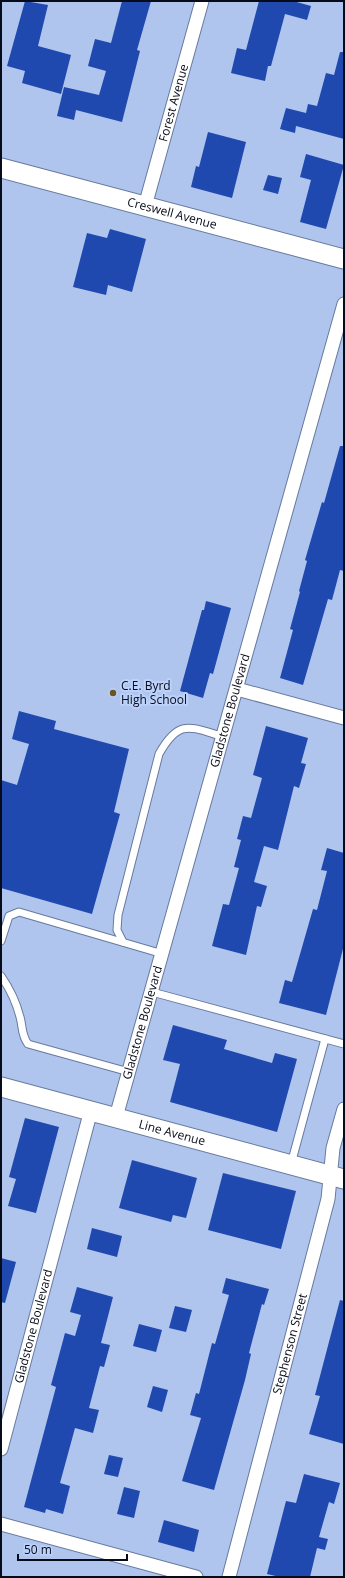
<svg xmlns="http://www.w3.org/2000/svg" width="345" height="1578" font-family="'Open Sans',sans-serif">
  <style>
    .building { fill: #1f49af }
    .lines { fill: none; stroke-linecap: round; stroke-linejoin: round }
    .lane-casing { stroke: #677a9e; stroke-width: 9 }
    .street-casing { stroke: #677a9e; stroke-width: 15 }
    .secondary-casing { stroke: #677a9e; stroke-width: 21 }
    .lane { stroke: #fff; stroke-width: 7 }
    .street { stroke: #fff; stroke-width: 13 }
    .secondary { stroke: #fff; stroke-width: 19 }
    .poi-dot { fill: #6c5525; stroke: #bdd2fa; stroke-width: 1.5 }
    .labels { text-anchor: middle; stroke-width: 4; stroke-linejoin: round; paint-order: stroke }
    .street-label { font-size: 12px; fill: #060b19; stroke: #bdd2fa }
    .poi-label { font-size: 12px; fill: #060b19; stroke: #bdd2fa; text-anchor: start }
  </style>
  <rect width="100%" height="100%" fill="#b0c5ed"/>
  <g class="building">
    <path d="M 25,1 L 48,5 L 38,46 L 71,55 L 61,94 L 22,83 L 25,71 L 7,66 Z"/>
    <path d="M 122,1 L 151,1 L 137,50 L 140,51 L 122,122 L 76,110 L 74,120 L 57,116 L 64,87 L 99,95 L 106,71 L 88,66 L 95,39 L 111,43 Z"/>
    <path d="M 259,1 L 293,1 L 311,6 L 307,20 L 285,14 L 271,66 L 268,66 L 265,81 L 231,73 L 237,48 L 246,50 Z"/>
    <path d="M 340,52 L 344,52 L 344,139 L 296,126 L 295,133 L 280,129 L 286,108 L 306,113 L 308,104 L 317,106 L 326,73 L 334,75 Z"/>
    <path d="M 208,132 L 246,142 L 232,198 L 191,187 L 196,166 L 199,167 Z"/>
    <path d="M 306,154 L 344,165 L 326,229 L 300,222 L 311,180 L 300,177 Z"/>
    <path d="M 268,175 L 282,178 L 278,194 L 263,190 Z"/>
    <path d="M 110,229 L 146,239 L 132,292 L 108,285 L 106,295 L 73,287 L 87,233 L 107,238 Z"/>
    <path d="M 340,446 L 344,446 L 344,571 L 340,570 L 332,600 L 328,599 L 303,685 L 280,678 L 293,630 L 290,629 L 300,592 L 299,591 L 307,561 L 305,560 L 322,502 L 324,503 Z"/>
    <path d="M 206,601 L 231,608 L 213,674 L 210,673 L 203,698 L 180,691 L 202,610 L 204,610 Z"/>
    <path d="M 19,711 L 56,721 L 54,729 L 129,749 L 114,812 L 120,814 L 92,914 L 1,888 L 1,780 L 17,785 L 29,744 L 12,739 Z"/>
    <path d="M 266,726 L 308,738 L 301,763 L 306,764 L 299,788 L 294,786 L 278,850 L 264,846 L 254,882 L 267,886 L 261,907 L 257,906 L 246,955 L 212,946 L 223,904 L 229,905 L 239,868 L 234,867 L 241,840 L 237,839 L 243,816 L 251,818 L 262,778 L 253,775 Z"/>
    <path d="M 327,848 L 344,853 L 344,945 L 326,1015 L 279,1003 L 285,980 L 292,982 L 313,909 L 317,910 L 327,871 L 321,870 Z"/>
    <path d="M 173,1025 L 227,1040 L 224,1049 L 272,1063 L 275,1053 L 297,1059 L 277,1132 L 170,1102 L 180,1064 L 163,1060 Z"/>
    <path d="M 25,1118 L 59,1127 L 36,1213 L 8,1206 L 16,1179 L 9,1177 Z"/>
    <path d="M 132,1160 L 197,1178 L 186,1218 L 173,1215 L 171,1222 L 119,1208 Z"/>
    <path d="M 223,1173 L 296,1191 L 281,1249 L 208,1230 Z"/>
    <path d="M 92,1228 L 122,1236 L 117,1257 L 87,1249 Z"/>
    <path d="M 1,1258 L 16,1262 L 5,1303 L 1,1302 Z"/>
    <path d="M 226,1278 L 269,1289 L 264,1305 L 262,1304 L 249,1353 L 251,1354 L 245,1380 L 214,1490 L 182,1481 L 201,1418 L 190,1415 L 196,1393 L 199,1394 L 212,1343 L 215,1344 L 229,1295 L 222,1293 Z"/>
    <path d="M 77,1287 L 113,1297 L 101,1343 L 110,1345 L 104,1367 L 100,1366 L 89,1408 L 99,1410 L 93,1433 L 75,1428 L 60,1483 L 70,1486 L 63,1514 L 46,1509 L 45,1513 L 24,1507 L 56,1387 L 51,1385 L 65,1333 L 75,1336 L 81,1315 L 70,1312 Z"/>
    <path d="M 340,1300 L 344,1301 L 344,1444 L 309,1434 L 320,1396 L 315,1395 Z"/>
    <path d="M 175,1306 L 192,1310 L 186,1332 L 169,1328 Z"/>
    <path d="M 139,1324 L 162,1330 L 156,1352 L 133,1346 Z"/>
    <path d="M 153,1386 L 168,1390 L 162,1412 L 147,1407 Z"/>
    <path d="M 109,1455 L 123,1458 L 118,1477 L 104,1474 Z"/>
    <path d="M 304,1474 L 340,1483 L 334,1504 L 329,1502 L 319,1537 L 328,1539 L 325,1550 L 317,1548 L 310,1577 L 280,1577 L 267,1574 L 286,1501 L 296,1503 Z"/>
    <path d="M 124,1487 L 140,1491 L 134,1518 L 117,1514 Z"/>
    <path d="M 164,1520 L 199,1530 L 194,1552 L 158,1542 Z"/>
  </g>
  <g class="lines">
    <defs>
      <g id="lane">
        <path d="M 1,941 L 9,916 L 19,912 L 163,954"/>
        <path d="M 123,942 L 117,930 L 118,915 L 159,754 C 179,718 190,727 224,737"/>
        <path d="M 1,976 C 10,989 16,1001 20,1017 C 23,1027 21,1035 28,1044 L 129,1072"/>
        <path d="M 152,992 L 344,1044"/>
        <path d="M 291,1164 L 325,1039"/>
      </g>
      <g id="street">
        <path id="s1" d="M 145,206 L 202,1"/>
        <path d="M 237,689 L 344,718"/>
        <path id="s2" d="M 116,1117 L 344,304"/>
        <path id="s3" d="M 1,1449 L 91,1110"/>
        <path d="M 1,1524 L 196,1577"/>
        <path id="s4" d="M 229,1577 L 328,1199 L 333,1148 L 344,1109"/>
      </g>
      <g id="secondary">
        <path id="s5" d="M 1,168 L 344,259"/>
        <path id="s6" d="M 1,1087 L 344,1179"/>
      </g>
    </defs>
    <use href="#lane" class="lane-casing"/>
    <use href="#street" class="street-casing"/>
    <use href="#secondary" class="secondary-casing"/>
    <use href="#lane" class="lane"/>
    <use href="#street" class="street"/>
    <use href="#secondary" class="secondary"/>
  </g>
  <circle class="poi-dot" cx="113" cy="693" r="4"/>
  <g class="labels">
    <g class="street-label">
      <text dy="4" stroke="none"><textPath href="#s1" startOffset="107">Forest Avenue</textPath></text>
      <text dy="4" stroke="none"><textPath href="#s5" startOffset="177">Creswell Avenue</textPath></text>
      <text dy="4" stroke="none"><textPath href="#s2" startOffset="422">Gladstone Boulevard</textPath></text>
      <text dy="4" stroke="none"><textPath href="#s2" startOffset="98">Gladstone Boulevard</textPath></text>
      <text dy="4" stroke="none"><textPath href="#s6" startOffset="177">Line Avenue</textPath></text>
      <text dy="4" stroke="none"><textPath href="#s3" startOffset="127">Gladstone Boulevard</textPath></text>
      <text dy="4" stroke="none"><textPath href="#s4" startOffset="241">Stephenson Street</textPath></text>
    </g>
    <g class="poi-label">
      <text x="121" y="690">C.E. Byrd<tspan x="121" dy="14">High School</tspan></text>
    </g>
  </g>
  <rect width="345" height="1578" fill="none" stroke="#060b19" stroke-width="4"/>
  <path d="M18 1554v6h109v-6" fill="none" stroke="#060b19" stroke-width="2"/>
  <text x="24" y="1554" font-size="12" fill="#060b19" stroke="#bdd2fa" stroke-width="3" paint-order="stroke">50 m</text>
</svg>
